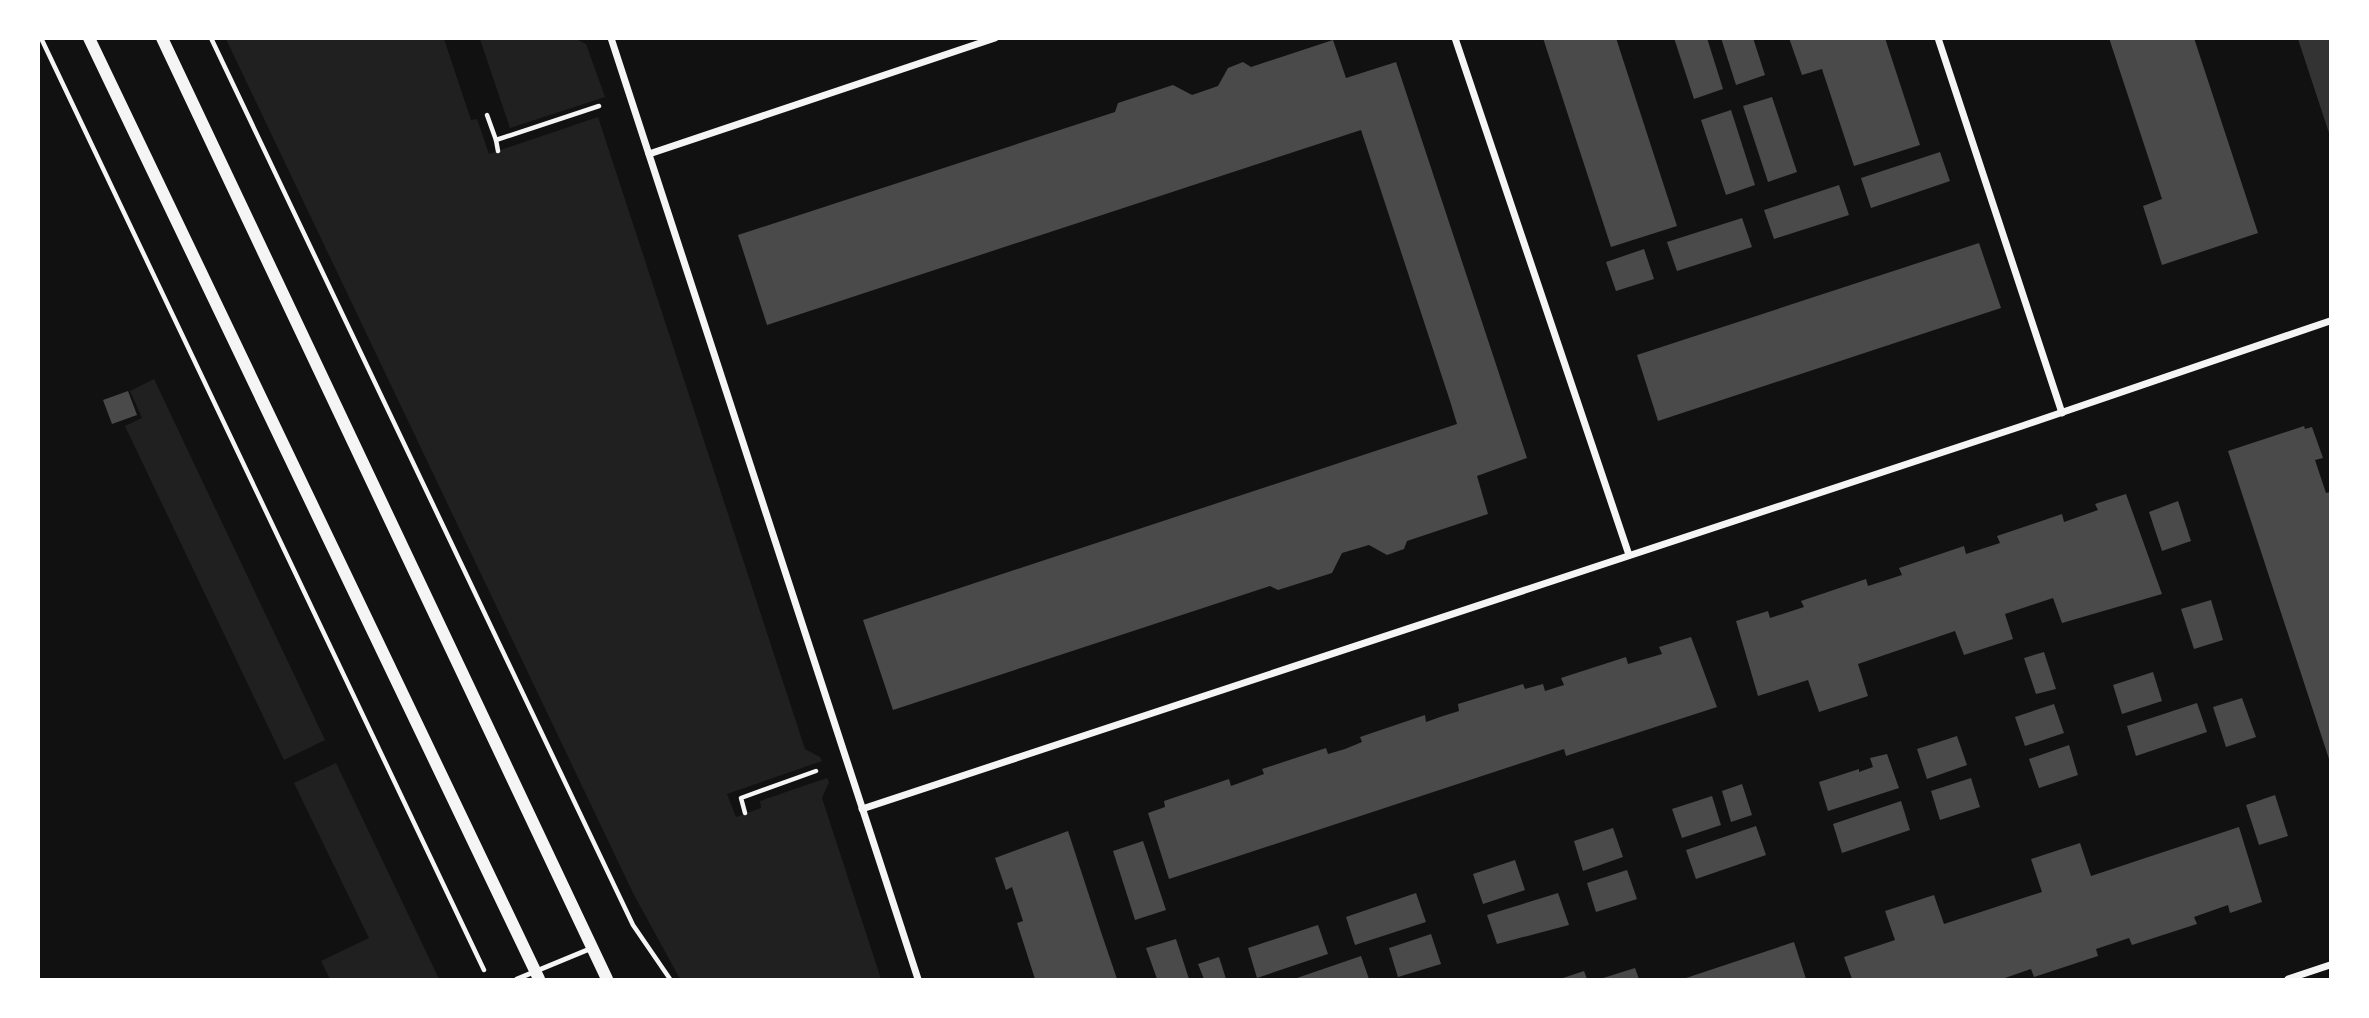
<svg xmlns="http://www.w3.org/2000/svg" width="2369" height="1018" font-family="Signika,sans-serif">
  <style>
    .green { fill: #202020 }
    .water { fill: #333 }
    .building { fill: #4a4a4a }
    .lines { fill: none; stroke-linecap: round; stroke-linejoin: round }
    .path { stroke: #f5f5f5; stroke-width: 4.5 }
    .service { stroke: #f5f5f5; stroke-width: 5 }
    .minor { stroke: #f5f5f5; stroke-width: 7 }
    .tertiary { stroke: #f5f5f5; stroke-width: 12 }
  </style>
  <rect width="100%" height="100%" fill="#111"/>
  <g class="green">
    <path d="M 226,39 L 444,39 L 471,120 L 477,119 L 489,154 L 598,117 L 805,749 L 820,757 L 822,761 L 727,794 L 736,817 L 761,808 L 760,801 L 827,778 L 829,782 L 822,798 L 881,979 L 680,979 L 633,893 Z"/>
    <path d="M 480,39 L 576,39 L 586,44 L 605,97 L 510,128 Z"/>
    <path d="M 154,379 L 325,740 L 284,760 L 125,426 L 142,418 L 130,391 Z"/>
    <path d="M 336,763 L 439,979 L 330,979 L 321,961 L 369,938 L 294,783 Z"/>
  </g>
  <path class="water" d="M 2298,39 L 2330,39 L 2330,136 Z"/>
  <g class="building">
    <path d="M 1543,38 L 1616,38 L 1677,226 L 1611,247 Z"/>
    <path d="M 1674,38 L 1707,38 L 1723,89 L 1694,99 Z"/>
    <path d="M 1721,38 L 1753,38 L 1765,75 L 1736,85 Z"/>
    <path d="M 1789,38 L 1885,38 L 1920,145 L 1854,166 L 1822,69 L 1802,75 Z"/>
    <path d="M 2109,38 L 2194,38 L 2258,233 L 2162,265 L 2143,206 L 2162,199 Z"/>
    <path d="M 1333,40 L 1346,78 L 1396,62 L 1527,458 L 1477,476 L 1488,514 L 1407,541 L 1404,549 L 1387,555 L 1369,545 L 1342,553 L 1332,573 L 1278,590 L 1270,586 L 893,710 L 863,620 L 1457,424 L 1450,401 L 1361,130 L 767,325 L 738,235 L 1115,112 L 1118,103 L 1173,85 L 1192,95 L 1218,86 L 1228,68 L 1243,62 L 1251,67 Z"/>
    <path d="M 1772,97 L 1797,172 L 1768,182 L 1743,106 Z"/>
    <path d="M 1731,110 L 1755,185 L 1726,195 L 1701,120 Z"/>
    <path d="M 1940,152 L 1950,181 L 1871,208 L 1861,178 Z"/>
    <path d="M 1839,185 L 1849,215 L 1774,239 L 1764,210 Z"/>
    <path d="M 1742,218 L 1752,247 L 1677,271 L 1667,242 Z"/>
    <path d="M 1979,243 L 2001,308 L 1658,421 L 1637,355 Z"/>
    <path d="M 1644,249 L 1654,279 L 1616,291 L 1606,262 Z"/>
    <path d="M 128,391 L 137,415 L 112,424 L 103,400 Z"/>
    <path d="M 2304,426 L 2305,429 L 2312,427 L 2323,458 L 2315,460 L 2326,493 L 2330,492 L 2330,762 L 2228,451 Z"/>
    <path d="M 2126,494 L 2162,594 L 2062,623 L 2053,598 L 2005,614 L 2013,639 L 1964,655 L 1955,631 L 1858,664 L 1868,696 L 1819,712 L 1808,680 L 1758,696 L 1736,621 L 1768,611 L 1770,618 L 1804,607 L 1801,601 L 1866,579 L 1868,586 L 1902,575 L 1899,568 L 1964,546 L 1966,554 L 2000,543 L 1997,536 L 2062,514 L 2064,522 L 2098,510 L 2095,504 Z"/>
    <path d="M 2178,501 L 2191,541 L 2162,551 L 2149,512 Z"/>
    <path d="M 2211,600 L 2223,640 L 2194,649 L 2181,609 Z"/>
    <path d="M 1691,637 L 1717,707 L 1566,756 L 1564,749 L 1169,879 L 1148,813 L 1165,807 L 1164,801 L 1229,779 L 1231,786 L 1264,774 L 1262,769 L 1326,748 L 1328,754 L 1345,749 L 1362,742 L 1360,737 L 1425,715 L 1426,722 L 1443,716 L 1459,711 L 1458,704 L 1523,684 L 1525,689 L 1543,684 L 1545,691 L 1564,685 L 1561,678 L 1626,657 L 1628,664 L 1662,654 L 1659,647 Z"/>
    <path d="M 2044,652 L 2056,689 L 2036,694 L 2024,658 Z"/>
    <path d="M 2153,672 L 2162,701 L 2122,714 L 2113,685 Z"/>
    <path d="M 2242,698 L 2256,737 L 2226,747 L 2213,707 Z"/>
    <path d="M 2197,703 L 2207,732 L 2136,756 L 2127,726 Z"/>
    <path d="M 2054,704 L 2064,733 L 2025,746 L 2015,717 Z"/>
    <path d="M 1957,736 L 1967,765 L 1927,779 L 1917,749 Z"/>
    <path d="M 2069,745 L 2078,775 L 2039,788 L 2029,759 Z"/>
    <path d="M 1887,754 L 1899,788 L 1828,811 L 1819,782 L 1859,769 L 1859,772 L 1873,767 L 1870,758 Z"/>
    <path d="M 1971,778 L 1980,807 L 1940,820 L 1931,791 Z"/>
    <path d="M 1742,784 L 1752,815 L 1731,822 L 1722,791 Z"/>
    <path d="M 2275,795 L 2288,836 L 2259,845 L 2246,805 Z"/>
    <path d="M 1712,796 L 1721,825 L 1682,838 L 1672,809 Z"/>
    <path d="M 1901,801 L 1910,830 L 1842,853 L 1833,824 Z"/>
    <path d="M 1756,826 L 1766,855 L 1696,879 L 1686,850 Z"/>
    <path d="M 2239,827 L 2262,902 L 2230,913 L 2228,905 L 2194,917 L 2197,924 L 2132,945 L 2129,938 L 2096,949 L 2098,956 L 2034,977 L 2031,969 L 2002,979 L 1852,979 L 1844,957 L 1895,940 L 1885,911 L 1934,895 L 1944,924 L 2042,892 L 2031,859 L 2080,843 L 2091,876 Z"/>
    <path d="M 1613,828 L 1623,857 L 1583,871 L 1574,841 Z"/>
    <path d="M 1068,831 L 1101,932 L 1117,979 L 1035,979 L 1017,923 L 1023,921 L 1012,887 L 1006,890 L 995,858 Z"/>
    <path d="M 1143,841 L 1166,910 L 1135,920 L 1113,851 Z"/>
    <path d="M 1515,860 L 1525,890 L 1483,904 L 1473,874 Z"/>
    <path d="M 1627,870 L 1637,899 L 1596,912 L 1587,883 Z"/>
    <path d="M 1416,893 L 1426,922 L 1355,945 L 1346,917 Z"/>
    <path d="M 1558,893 L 1569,925 L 1497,944 L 1487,915 Z"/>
    <path d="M 1318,925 L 1328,954 L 1257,978 L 1248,948 Z"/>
    <path d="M 1431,934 L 1441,964 L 1398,977 L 1389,948 Z"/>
    <path d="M 1176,939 L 1189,979 L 1157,979 L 1146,948 Z"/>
    <path d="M 1794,942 L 1806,979 L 1683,979 Z"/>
    <path d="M 1361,956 L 1369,979 L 1294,979 Z"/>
    <path d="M 1219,957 L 1226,979 L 1204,979 L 1198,964 Z"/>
    <path d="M 1635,968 L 1639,979 L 1600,979 Z"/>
    <path d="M 1584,971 L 1587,979 L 1560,979 Z"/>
  </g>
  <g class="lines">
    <g class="path">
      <path d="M 41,38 L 484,970"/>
      <path d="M 211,38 L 633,925 L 670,979"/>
      <path d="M 487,115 L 496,140"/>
      <path d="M 498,151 L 496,140 L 599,106"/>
      <path d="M 745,813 L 741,798 L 816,771"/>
    </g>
    <path class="service" d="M 517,979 L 592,948"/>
    <g class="minor">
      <path d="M 611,38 L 918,979"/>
      <path d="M 1455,38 L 1629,555"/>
      <path d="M 1938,38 L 2062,413"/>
      <path d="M 649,154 L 995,38"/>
      <path d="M 862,809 L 2022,426 L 2330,321"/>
      <path d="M 2288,979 L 2330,965"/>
    </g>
    <g class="tertiary">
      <path d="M 89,38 L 539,979"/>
      <path d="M 162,38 L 607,979"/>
    </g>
  </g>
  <rect width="2369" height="1018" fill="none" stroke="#ffffff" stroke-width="80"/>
</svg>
